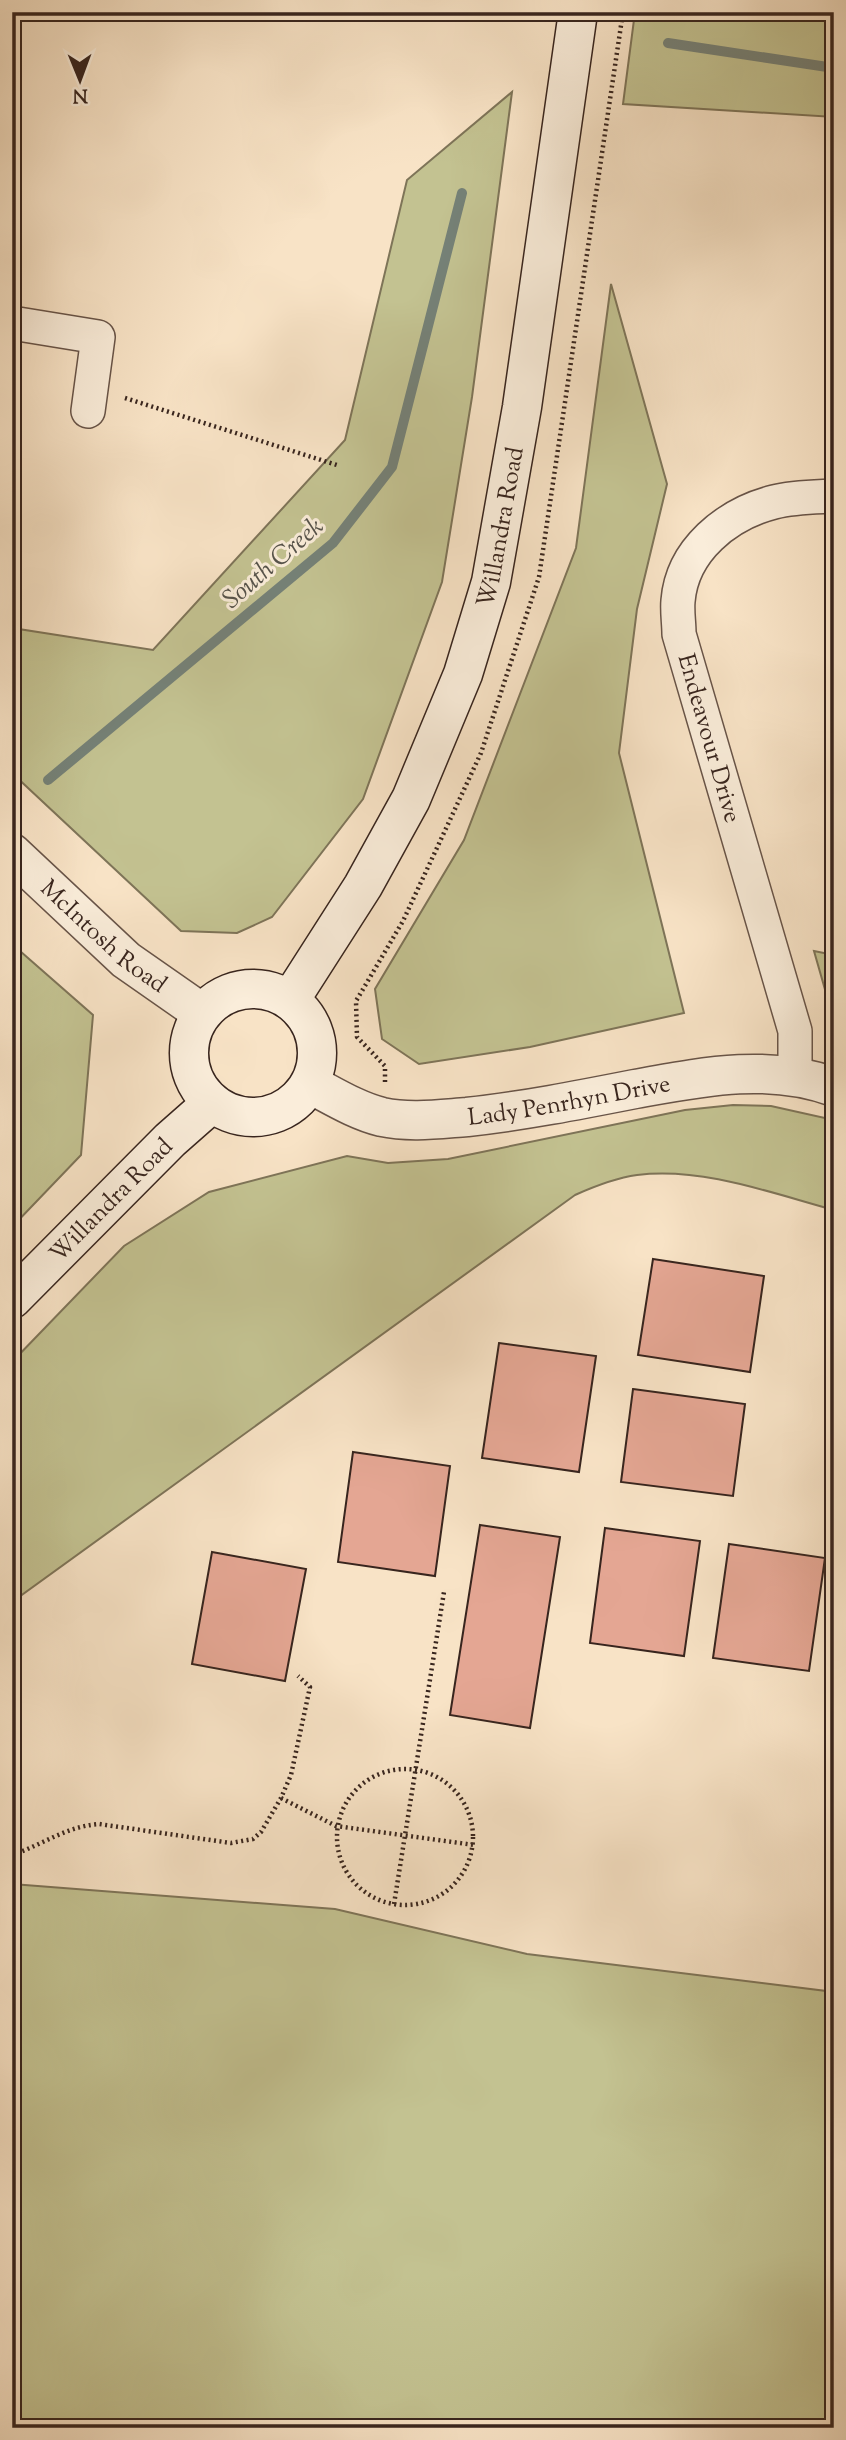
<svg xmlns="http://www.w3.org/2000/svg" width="846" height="2440" font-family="'Sorts Mill Goudy',serif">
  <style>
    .green { fill: #c3c291; stroke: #7e7458; stroke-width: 2 }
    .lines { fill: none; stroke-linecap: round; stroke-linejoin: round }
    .stream { stroke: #758177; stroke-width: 10 }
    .building { fill: #e4a693; stroke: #38251e; stroke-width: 2 }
    .minor-casing { stroke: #685448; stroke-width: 36 }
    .tertiary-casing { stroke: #685448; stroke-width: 41 }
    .secondary-casing { stroke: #38251e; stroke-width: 41 }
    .path { stroke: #38251e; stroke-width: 4.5; stroke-dasharray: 2 3.5; stroke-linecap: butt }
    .minor { stroke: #faedda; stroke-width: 33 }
    .tertiary { stroke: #faedda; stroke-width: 38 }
    .secondary { stroke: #faedda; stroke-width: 38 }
    .labels { text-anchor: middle; stroke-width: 6; stroke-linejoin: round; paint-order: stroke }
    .street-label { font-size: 24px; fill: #38251e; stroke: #faedda }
    .water-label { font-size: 26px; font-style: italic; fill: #56534b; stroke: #faedda }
  </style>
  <rect width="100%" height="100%" fill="#f8e3c6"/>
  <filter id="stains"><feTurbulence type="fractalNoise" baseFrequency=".00286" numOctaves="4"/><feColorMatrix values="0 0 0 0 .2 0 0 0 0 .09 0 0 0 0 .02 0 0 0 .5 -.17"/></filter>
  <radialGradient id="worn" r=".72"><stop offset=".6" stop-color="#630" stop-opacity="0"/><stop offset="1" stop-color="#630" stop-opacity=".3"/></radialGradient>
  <g class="green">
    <path d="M 635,12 L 834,12 L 834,117 L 623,104 Z"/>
    <path d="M 512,92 L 472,397 L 442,582 L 363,799 L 272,917 L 237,933 L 181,931 L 12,773 L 12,628 L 153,650 L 345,440 L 407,180 Z"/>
    <path d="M 611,284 L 667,484 L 637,609 L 619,753 L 684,1013 L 530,1047 L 419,1064 L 382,1039 L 375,989 L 464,840 L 576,548 Z"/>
    <path d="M 12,944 L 93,1015 L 81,1155 L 12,1227 Z"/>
    <path d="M 814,951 L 834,955 L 834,1021 Z"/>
    <path d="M 733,1105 L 771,1106 L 834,1120 L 834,1210 C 771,1193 703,1167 637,1175 C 615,1178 595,1186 575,1195 L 12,1602 L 12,1362 L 124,1246 L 209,1192 L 347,1156 L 388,1163 L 448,1159 L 685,1110 Z"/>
    <path d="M 12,1884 L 335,1909 L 527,1954 L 834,1992 L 834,2428 L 12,2428 Z"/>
  </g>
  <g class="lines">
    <g class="stream">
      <path d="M 668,43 L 834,68"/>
      <path d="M 48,780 L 333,543 L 392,467 L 462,193"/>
    </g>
  </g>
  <g class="building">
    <path d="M 653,1259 L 764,1276 L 750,1372 L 638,1355 Z"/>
    <path d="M 499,1343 L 596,1356 L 579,1472 L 482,1458 Z"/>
    <path d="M 633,1389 L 745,1404 L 733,1496 L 621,1482 Z"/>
    <path d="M 353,1452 L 450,1466 L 435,1576 L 338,1562 Z"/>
    <path d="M 480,1525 L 560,1537 L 530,1728 L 450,1715 Z"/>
    <path d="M 605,1528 L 700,1541 L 684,1656 L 590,1643 Z"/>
    <path d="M 729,1544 L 825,1558 L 809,1671 L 713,1658 Z"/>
    <path d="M 212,1552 L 306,1569 L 285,1681 L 192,1664 Z"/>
  </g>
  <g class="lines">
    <defs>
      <g id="minor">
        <path d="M 12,323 L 98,337 L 88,411"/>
        <path d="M 795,1076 L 795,1031 L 679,634 C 679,623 677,612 678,601 C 682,550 727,514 774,502 C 793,497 815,497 834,496"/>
      </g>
      <g id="tertiary">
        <path id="s1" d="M 12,853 L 126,960 L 202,1013"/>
        <path id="s2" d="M 310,1084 C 333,1096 357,1111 382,1117 C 410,1123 439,1119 467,1117 C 523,1111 579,1100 635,1089 C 701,1077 768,1063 834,1087"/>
      </g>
      <g id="secondary">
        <circle cx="253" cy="1053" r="64"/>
        <path id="s3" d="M 290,1000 L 363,886 L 411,799 L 463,674 L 491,582 L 522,407 L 578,12"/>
        <path id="s4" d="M 12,1299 L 170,1140 L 212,1103"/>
      </g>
    </defs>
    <use href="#minor" class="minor-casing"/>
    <use href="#tertiary" class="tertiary-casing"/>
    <use href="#secondary" class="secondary-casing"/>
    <g class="path">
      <path d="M 125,398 L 340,466"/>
      <path d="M 385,1082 L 385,1066 L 357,1037 L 356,1001 L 403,921 L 481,753 L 539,577 L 623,12"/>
      <circle cx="405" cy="1837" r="68"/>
      <path d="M 281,1798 L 336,1826 L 474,1845"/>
      <path d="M 12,1855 C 42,1845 67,1826 99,1824 L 231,1843 L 253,1839 L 261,1832 L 281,1798 L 291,1775 L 310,1687 L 298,1676"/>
      <path d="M 394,1904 L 444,1592"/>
    </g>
    <use href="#minor" class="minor"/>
    <use href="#tertiary" class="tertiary"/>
    <use href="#secondary" class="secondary"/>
  </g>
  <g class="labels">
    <g class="street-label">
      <text dy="8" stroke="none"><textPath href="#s3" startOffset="522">Willandra Road</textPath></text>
      <text transform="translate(710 738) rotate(74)" y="8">Endeavour Drive</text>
      <text dy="8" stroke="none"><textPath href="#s1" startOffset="124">McIntosh Road</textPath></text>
      <text dy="8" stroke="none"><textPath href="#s2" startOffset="268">Lady Penrhyn Drive</textPath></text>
      <text dy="8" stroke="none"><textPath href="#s4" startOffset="140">Willandra Road</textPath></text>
    </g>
    <g class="water-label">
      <text transform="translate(272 562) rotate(-41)" y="9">South Creek</text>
    </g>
  </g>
  <rect width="846" height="2440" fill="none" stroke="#f8e3c6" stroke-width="42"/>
  <rect x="14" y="14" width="818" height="2412" fill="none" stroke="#38251e" stroke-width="3.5"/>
  <rect x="21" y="21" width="804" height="2398" fill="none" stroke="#38251e" stroke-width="2"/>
  <g transform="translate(80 80) rotate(179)" stroke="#faedda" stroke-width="5" paint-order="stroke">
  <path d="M0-5L12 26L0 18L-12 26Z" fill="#38251e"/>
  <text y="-10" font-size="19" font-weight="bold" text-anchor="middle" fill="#38251e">N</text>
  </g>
  <rect width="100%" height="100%" filter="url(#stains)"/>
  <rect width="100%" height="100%" fill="url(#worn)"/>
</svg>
